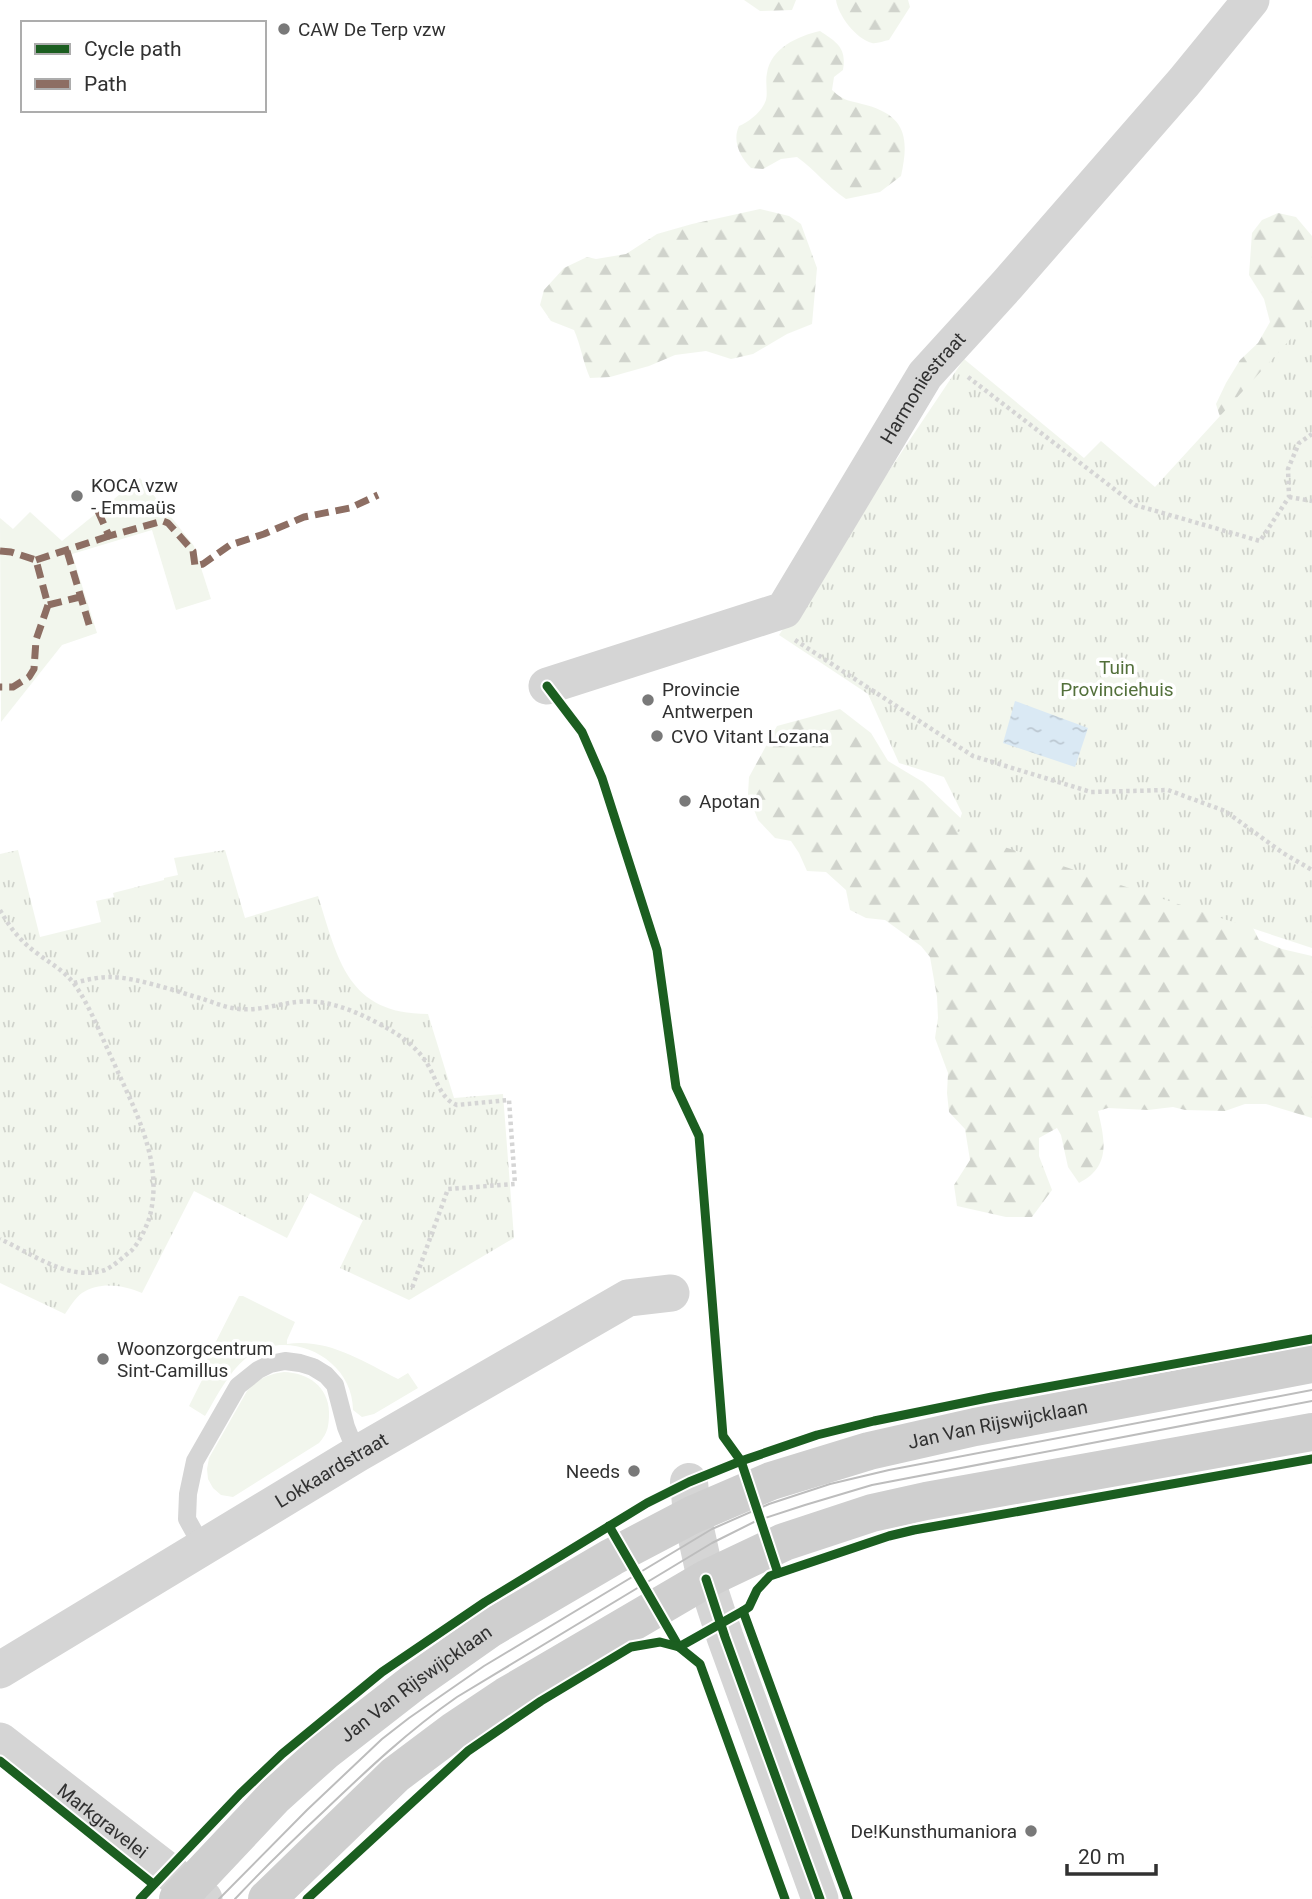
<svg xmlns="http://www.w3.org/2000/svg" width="1312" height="1899" font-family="Roboto,sans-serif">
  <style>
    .green { fill: #f2f6ed }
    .forest { fill: url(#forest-firs) }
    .park { fill: url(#park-tufts) }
    .water { fill: url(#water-ripples) }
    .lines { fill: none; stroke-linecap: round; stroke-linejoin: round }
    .path { stroke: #d5d5d5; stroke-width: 4.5; stroke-dasharray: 3.5 3.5; stroke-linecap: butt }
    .service { stroke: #d5d5d5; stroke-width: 18 }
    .minor { stroke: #d5d5d5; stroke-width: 37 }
    .tertiary { stroke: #d5d5d5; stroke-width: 38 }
    .secondary { stroke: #cfcfcf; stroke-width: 38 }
    .tram { stroke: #bdbdbd; stroke-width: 2 }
    .quiet { stroke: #8d6e63; stroke-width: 7; stroke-dasharray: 14 7; stroke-linecap: butt }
    .cycleway-casing { stroke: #fff; stroke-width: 13 }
    .cycleway { stroke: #1b5e20; stroke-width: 9 }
    .poi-dot { fill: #797979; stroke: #fff; stroke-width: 2.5 }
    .labels { text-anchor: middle; stroke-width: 7; stroke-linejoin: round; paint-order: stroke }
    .poi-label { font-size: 19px; fill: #313131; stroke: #fff; text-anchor: start }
    .street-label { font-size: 19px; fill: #313131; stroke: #fff }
    .park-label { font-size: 19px; fill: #53703b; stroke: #fff }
  </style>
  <defs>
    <pattern id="forest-firs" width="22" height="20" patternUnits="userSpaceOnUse" patternTransform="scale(1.75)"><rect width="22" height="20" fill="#f2f6ed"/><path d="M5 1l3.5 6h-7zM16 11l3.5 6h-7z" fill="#d0d3cc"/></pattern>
    <pattern id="park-tufts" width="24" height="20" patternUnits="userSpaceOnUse" patternTransform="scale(1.75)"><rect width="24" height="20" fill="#f2f6ed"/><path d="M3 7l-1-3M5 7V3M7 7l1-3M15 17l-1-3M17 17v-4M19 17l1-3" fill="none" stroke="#d0d3cc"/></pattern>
    <pattern id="water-ripples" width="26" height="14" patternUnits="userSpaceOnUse" patternTransform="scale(1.75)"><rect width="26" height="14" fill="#dae9f4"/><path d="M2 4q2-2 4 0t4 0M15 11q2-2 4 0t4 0" fill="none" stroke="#bcc8d2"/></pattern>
  </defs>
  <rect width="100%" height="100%" fill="#fff"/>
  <g class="green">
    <path d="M 140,478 L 194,546 L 211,599 L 176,610 L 152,530 L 72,554 L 97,633 L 62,645 L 1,722 L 0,518 L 13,529 L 30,512 L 62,541 Z"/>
    <path d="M 239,1296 L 243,1296 L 295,1322 L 287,1340 L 287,1344 C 328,1338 362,1361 398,1379 L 408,1373 L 418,1388 L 374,1414 L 362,1417 L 353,1410 C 353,1357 286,1326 246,1358 C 228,1373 217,1396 205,1416 L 189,1406 L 202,1380 L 198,1377 Z"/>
    <path d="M 284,1372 C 308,1373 328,1386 329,1412 C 329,1425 328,1433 319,1443 L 233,1497 L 221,1495 L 213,1488 L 208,1479 L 207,1469 L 209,1458 L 247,1391 C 258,1379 268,1374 284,1372 Z"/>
  </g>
  <g class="forest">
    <path d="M 744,0 L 796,0 L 792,10 L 760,11 Z"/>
    <path d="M 836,0 L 908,0 L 910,7 L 889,40 C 884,41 876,44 872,43 C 856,39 838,15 836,0 Z"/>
    <path d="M 820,31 C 836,42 847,47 843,70 L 834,77 L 832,90 C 845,102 849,100 866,105 C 907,116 909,140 901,176 L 880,192 L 846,199 C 828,187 815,170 797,157 L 781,159 L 763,169 L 751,168 C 740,157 732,141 739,126 C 749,122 762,112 766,100 C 768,92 765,82 767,73 C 771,48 798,36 820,31 Z"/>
    <path d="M 760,209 L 789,216 L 801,224 L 817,268 L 812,324 L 787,334 L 753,354 L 731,359 L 706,351 L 675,355 L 649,366 L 610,377 L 590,378 C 583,362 581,346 574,330 L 551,321 L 540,305 L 544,290 L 564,268 L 587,257 L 596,259 L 626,254 L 657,234 L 692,224 Z"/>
    <path d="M 1278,213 L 1296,217 L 1312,236 L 1312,480 L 1224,430 L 1216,404 L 1226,383 L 1240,360 L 1258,343 L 1270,322 L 1264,299 L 1249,275 L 1252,233 L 1262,220 Z"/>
    <path d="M 840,709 L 871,733 L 888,761 L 923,782 L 972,829 L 1246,914 L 1259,940 L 1282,949 L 1312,956 L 1312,1118 L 1266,1104 L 1245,1104 L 1225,1111 L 1185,1110 L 1173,1107 L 1148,1110 L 1108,1108 L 1098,1111 C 1105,1141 1111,1167 1079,1183 L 1068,1167 L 1061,1135 L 1057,1128 L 1039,1138 L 1039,1156 L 1052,1190 L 1032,1217 L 1006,1217 L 957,1206 L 954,1185 L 970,1160 L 965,1129 L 949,1112 L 947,1093 L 948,1073 L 935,1038 L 938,1018 L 937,997 L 930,957 L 921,946 L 885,920 L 866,918 L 850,910 L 846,890 L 826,872 L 807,871 L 799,853 L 791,841 L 775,838 L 758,820 L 748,794 L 749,777 L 777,726 Z"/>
  </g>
  <g class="park">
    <path d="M 1312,313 L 1312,948 L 956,831 L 962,813 L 944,777 L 899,763 L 868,694 L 779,635 L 964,359 L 1084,458 L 1101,441 L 1155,487 L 1296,333 Z"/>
    <path d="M 18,850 L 40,937 L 101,922 L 96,901 L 114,897 L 113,893 L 164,880 L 164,878 L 178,875 L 174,858 L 225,850 L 245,918 L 318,896 C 338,959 347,1014 428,1014 L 454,1098 L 503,1094 L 514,1238 L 409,1300 L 340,1268 L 363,1220 L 310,1193 L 287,1238 L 194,1191 L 142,1293 C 124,1285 100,1281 82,1293 C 75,1298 70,1307 65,1314 L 0,1283 L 0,854 Z"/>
  </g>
  <path class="water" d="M 1015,701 L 1088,728 L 1075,767 L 1003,743 Z"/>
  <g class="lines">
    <g class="path">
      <path d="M 968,377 L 1135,505 L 1260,541 L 1289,497 L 1288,469 L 1299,443 L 1312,434"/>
      <path d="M 1289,497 L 1312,501"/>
      <path d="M 795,640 L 973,756 L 1091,792 L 1168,790 L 1225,811 L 1283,853 L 1312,870"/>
      <path d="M 0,910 C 10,928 21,942 38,954 C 51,964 65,971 75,985 C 91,1008 101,1036 113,1061 C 135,1111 165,1163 149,1219 C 145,1230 139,1243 131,1251 C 123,1257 114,1266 105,1270 C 69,1282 31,1253 0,1239"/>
      <path d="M 74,983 C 86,980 98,977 110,977 C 136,977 178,992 203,999 C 215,1003 227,1008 239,1009 C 259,1011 278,1004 297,1002 C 331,998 364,1015 392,1031 C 404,1038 416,1048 424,1059 C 435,1073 439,1099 457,1105 L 509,1100 L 515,1184 L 448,1189 L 412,1288"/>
    </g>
    <path class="service" d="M 203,1548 L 187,1519 L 188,1494 L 195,1461 L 238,1386 L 258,1370 L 270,1364 L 285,1361 L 300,1363 L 313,1367 L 326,1375 L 335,1385 L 346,1427 L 357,1454"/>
    <g class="minor">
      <path id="s1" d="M 547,686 L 784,610 L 925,375 L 1007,285 L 1184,82 L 1251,0"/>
      <path d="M 706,1579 L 725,1637 L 820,1899"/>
      <path id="s2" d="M 0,1670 L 357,1454 L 628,1298 L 671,1293"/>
      <path id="s3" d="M 0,1741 L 204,1899"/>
    </g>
    <path class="tertiary" d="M 689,1482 L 692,1515 L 706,1579"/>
    <g class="secondary">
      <path id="s4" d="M 178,1899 L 275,1796 L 324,1752 L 414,1682 L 491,1628 L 612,1557 L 692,1515 L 771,1481 L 869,1451 L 975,1427 L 1312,1364"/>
      <path d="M 267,1899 L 395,1775 L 455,1730 L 506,1696 L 706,1579 L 784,1542 L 872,1513 L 926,1501 L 1312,1432"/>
    </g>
    <g class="tram">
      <path d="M 219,1899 L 307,1810 L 382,1739 L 409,1718 L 484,1666 L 712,1529 L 769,1504 L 830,1484 L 889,1470 L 1312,1390"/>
      <path d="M 235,1899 C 263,1869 293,1840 323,1812 C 366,1771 408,1731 457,1697 L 712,1543 L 756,1521 L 805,1505 L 872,1485 L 1312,1401"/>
    </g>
    <g class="quiet">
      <path d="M 98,511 L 109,536 L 163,521 L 168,523 L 193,551 L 195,566 L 203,564 L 230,545 L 264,534 L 304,517 L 350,508 L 378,495"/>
      <path d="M 0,551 L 11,552 L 36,560 L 48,605 L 36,640 L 34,669 L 29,677 L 13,687 L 0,687"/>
      <path d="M 67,551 L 91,631"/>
      <path d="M 36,560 L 109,536"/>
      <path d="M 48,605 L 80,597"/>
    </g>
    <defs>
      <g id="cycleway">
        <path d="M 547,686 L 582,732 L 602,778 L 657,950 L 676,1087 L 699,1136 L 723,1436 L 741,1461 L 778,1573"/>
        <path d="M 609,1526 L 679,1647 L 700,1664 L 785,1899"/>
        <path d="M 706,1579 L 725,1637 L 820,1899"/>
        <path d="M 743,1611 L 848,1899"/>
        <path d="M 0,1761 L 153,1884"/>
        <path d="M 140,1899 L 240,1794 L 282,1754 L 382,1672 L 485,1602 L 647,1503 L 689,1482 L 741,1461 L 817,1435 L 874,1421 L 992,1397 L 1312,1339"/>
        <path d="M 307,1899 L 468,1751 L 541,1701 L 631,1647 L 660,1642 L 679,1647 L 743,1611 L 749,1607 L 757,1590 L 770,1576 L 889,1536 L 914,1530 L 1312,1459"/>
      </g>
    </defs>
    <use href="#cycleway" class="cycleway-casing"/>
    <use href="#cycleway" class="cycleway"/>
  </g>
  <g class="poi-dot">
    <circle cx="284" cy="29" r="7"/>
    <circle cx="77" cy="496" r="7"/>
    <circle cx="648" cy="700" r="7"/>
    <circle cx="657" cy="736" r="7"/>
    <circle cx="685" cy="801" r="7"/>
    <circle cx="103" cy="1359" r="7"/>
    <circle cx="634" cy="1471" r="7"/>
    <circle cx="1031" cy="1831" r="7"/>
  </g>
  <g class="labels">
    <g class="poi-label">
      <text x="298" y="36">CAW De Terp vzw</text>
      <text x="91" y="492">KOCA vzw<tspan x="91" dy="22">- Emmaüs</tspan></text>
      <text x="662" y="696">Provincie<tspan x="662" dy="22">Antwerpen</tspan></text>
      <text x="671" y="743">CVO Vitant Lozana</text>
      <text x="699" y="808">Apotan</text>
      <text x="117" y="1355">Woonzorgcentrum<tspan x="117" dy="22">Sint-Camillus</tspan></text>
      <text x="620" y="1478" text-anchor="end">Needs</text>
      <text x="1017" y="1838" text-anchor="end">De!Kunsthumaniora</text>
    </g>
    <g class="street-label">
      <text dy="7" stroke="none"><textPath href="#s1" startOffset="511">Harmoniestraat</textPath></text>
      <text dy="7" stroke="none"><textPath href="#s4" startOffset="966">Jan Van Rijswijcklaan</textPath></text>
      <text dy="7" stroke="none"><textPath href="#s2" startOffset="387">Lokkaardstraat</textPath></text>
      <text dy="7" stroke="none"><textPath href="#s4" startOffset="322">Jan Van Rijswijcklaan</textPath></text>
      <text dy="7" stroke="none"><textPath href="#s3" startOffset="130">Markgravelei</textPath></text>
    </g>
    <g class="park-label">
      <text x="1117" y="674">Tuin<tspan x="1117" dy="22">Provinciehuis</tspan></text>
    </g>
  </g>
  <rect x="21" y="21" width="245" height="91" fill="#ffffff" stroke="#adadad" stroke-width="2"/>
  <rect x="35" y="44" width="35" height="10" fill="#1b5e20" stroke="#adadad" stroke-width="2"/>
  <text x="84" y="56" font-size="21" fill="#313131">Cycle path</text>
  <rect x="35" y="79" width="35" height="10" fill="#8d6e63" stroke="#adadad" stroke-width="2"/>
  <text x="84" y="91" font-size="21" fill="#313131">Path</text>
  <path d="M1067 1864v10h89v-10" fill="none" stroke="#313131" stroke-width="3.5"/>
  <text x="1078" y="1864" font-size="21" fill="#313131" stroke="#ffffff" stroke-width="5" paint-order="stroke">20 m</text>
</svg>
